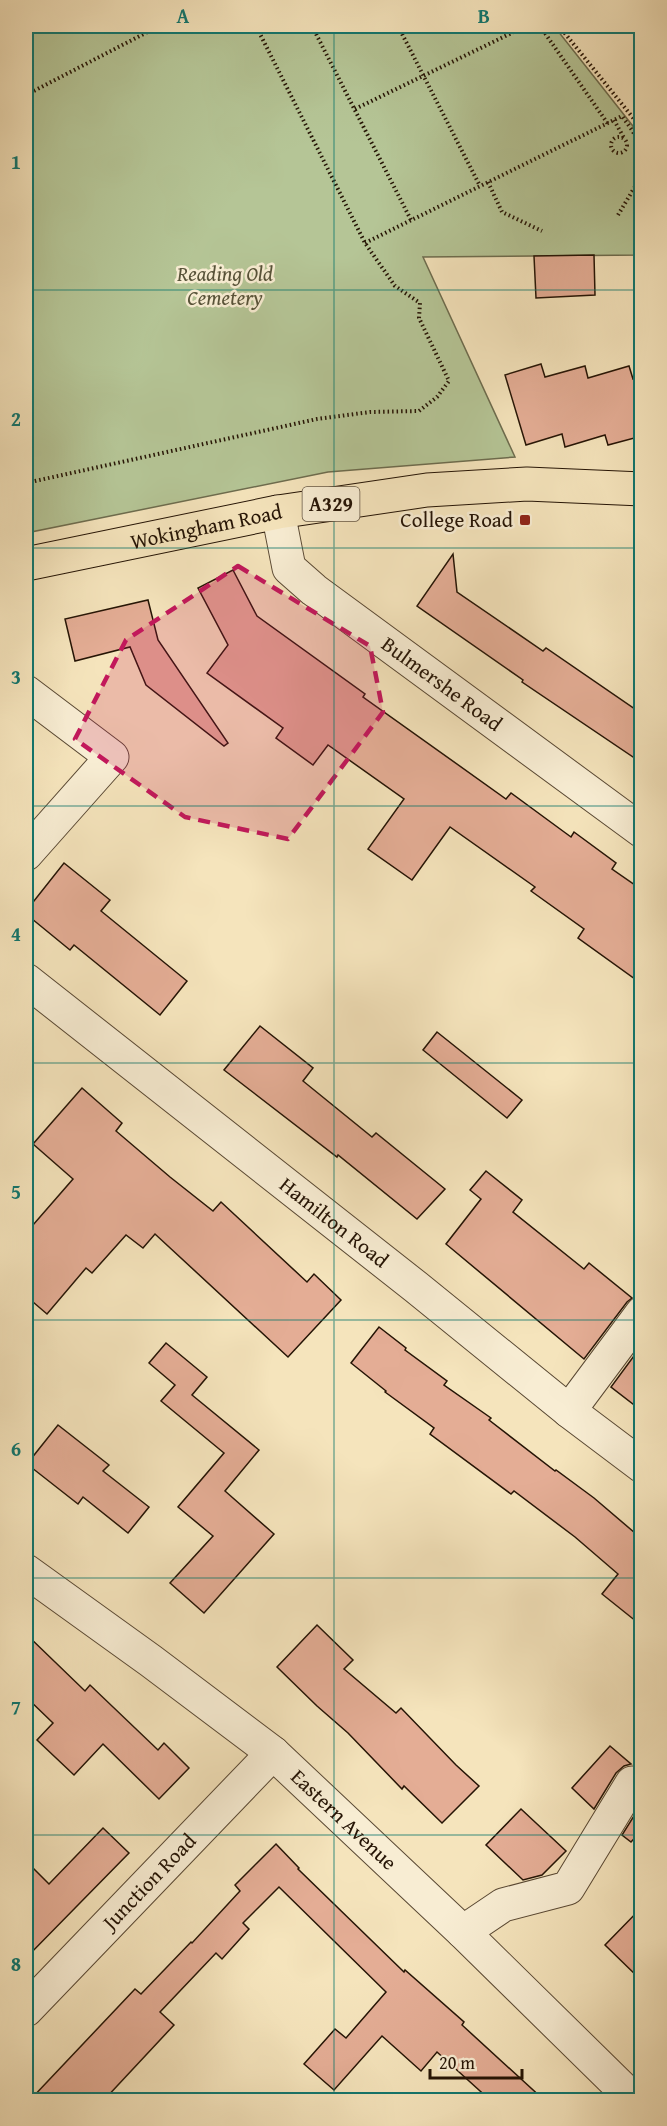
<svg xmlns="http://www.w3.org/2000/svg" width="667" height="2126" font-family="'Gentium Book Plus',serif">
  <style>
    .green { fill: #b5c596; stroke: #6d6c4e; stroke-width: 1.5 }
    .building { fill: #e4ad95; stroke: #251405; stroke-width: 1.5 }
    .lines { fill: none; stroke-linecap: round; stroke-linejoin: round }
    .street-casing { stroke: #594833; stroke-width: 35 }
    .primary-casing { stroke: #251405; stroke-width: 35 }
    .path { stroke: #251405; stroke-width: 4; stroke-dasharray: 1.5 3; stroke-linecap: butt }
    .street { stroke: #f8edd3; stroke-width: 33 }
    .primary { stroke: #f5e4bc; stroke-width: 33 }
    .marked { fill: #c2185b; fill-opacity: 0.2; stroke: #c2185b; stroke-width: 4.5; stroke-dasharray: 12 8; stroke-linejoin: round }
    .grid { fill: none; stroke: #0f766e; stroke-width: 1.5; stroke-opacity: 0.55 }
    .poi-dot { fill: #8f2418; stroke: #f8edd3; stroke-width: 2 }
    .labels { text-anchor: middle; stroke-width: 5; stroke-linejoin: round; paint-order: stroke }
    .shield { fill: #f8edd3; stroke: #645543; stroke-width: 1.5 }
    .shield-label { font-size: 20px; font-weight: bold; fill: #251405 }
    .park-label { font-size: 21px; font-style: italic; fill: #575238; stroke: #f8edd3 }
    .poi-label { font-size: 21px; fill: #251405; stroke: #f8edd3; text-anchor: end }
    .street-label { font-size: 21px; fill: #251405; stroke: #f8edd3 }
    .neatline { fill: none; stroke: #0f766e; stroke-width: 2 }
    .grid-label { font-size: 20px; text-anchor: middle; font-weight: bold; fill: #0f766e }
  </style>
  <rect width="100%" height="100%" fill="#f5e4bc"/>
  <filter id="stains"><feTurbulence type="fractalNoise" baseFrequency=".00333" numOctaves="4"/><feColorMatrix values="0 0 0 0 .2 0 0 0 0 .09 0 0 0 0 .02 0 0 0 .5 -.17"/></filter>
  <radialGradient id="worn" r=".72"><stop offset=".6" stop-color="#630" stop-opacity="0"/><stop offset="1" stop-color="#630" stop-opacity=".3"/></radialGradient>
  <path class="green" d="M 26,26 L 554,26 L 636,130 L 641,140 L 641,255 L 423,257 L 515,457 L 328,472 L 26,533 Z"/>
  <g class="building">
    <path d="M 594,255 L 595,295 L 536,298 L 534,256 Z"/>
    <path d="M 541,364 L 545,377 L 585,366 L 588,378 L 629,366 L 633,379 L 642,377 L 642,436 L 608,445 L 605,435 L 565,447 L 562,434 L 526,445 L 505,375 Z"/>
    <path d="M 453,554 L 457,592 L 543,651 L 546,648 L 642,714 L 642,763 L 522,682 L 523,680 L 417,606 Z"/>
    <path d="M 233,570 L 257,616 L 365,694 L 363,697 L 506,799 L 511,793 L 571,837 L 574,832 L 616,863 L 612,869 L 642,890 L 642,984 L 578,938 L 584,929 L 531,891 L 535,887 L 450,827 L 412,880 L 368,849 L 404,799 L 328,745 L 313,765 L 276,738 L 283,728 L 207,673 L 228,645 L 198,588 Z"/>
    <path d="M 148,600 L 158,640 L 228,743 L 224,746 L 146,685 L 130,647 L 75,661 L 65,619 Z"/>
    <path d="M 64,863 L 110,900 L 101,911 L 187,981 L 160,1015 L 74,945 L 70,950 L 26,914 L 26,911 Z"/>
    <path d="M 260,1026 L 313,1068 L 303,1081 L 372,1137 L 376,1133 L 445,1189 L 417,1219 L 338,1155 L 337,1157 L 224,1070 Z"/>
    <path d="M 437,1032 L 522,1100 L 507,1118 L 423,1050 Z"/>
    <path d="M 82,1088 L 122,1123 L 116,1131 L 170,1177 L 213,1211 L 221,1202 L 307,1282 L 314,1274 L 341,1300 L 288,1357 L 155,1234 L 143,1248 L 126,1235 L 92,1273 L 86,1268 L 47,1314 L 26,1296 L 26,1233 L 73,1179 L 33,1144 Z"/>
    <path d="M 486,1171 L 522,1200 L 513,1212 L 584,1269 L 589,1263 L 632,1298 L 627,1302 L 584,1359 L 446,1244 L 481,1199 L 470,1190 Z"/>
    <path d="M 379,1327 L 406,1348 L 405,1350 L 447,1381 L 444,1385 L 491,1418 L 489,1420 L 555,1471 L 556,1470 L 594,1498 L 642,1539 L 642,1626 L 602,1594 L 618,1574 L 575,1537 L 514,1491 L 511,1494 L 430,1434 L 434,1428 L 385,1392 L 386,1391 L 351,1363 Z"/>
    <path d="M 166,1343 L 207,1377 L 192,1395 L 259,1450 L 225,1491 L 274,1534 L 204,1613 L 170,1583 L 213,1536 L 178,1507 L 224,1453 L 161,1401 L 175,1385 L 149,1363 Z"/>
    <path d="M 642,1345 L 642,1411 L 611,1387 Z"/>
    <path d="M 58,1425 L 109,1465 L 103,1471 L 149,1507 L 128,1533 L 83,1497 L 78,1504 L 27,1464 Z"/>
    <path d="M 317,1625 L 353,1660 L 344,1669 L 396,1713 L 401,1708 L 456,1765 L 479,1786 L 442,1823 L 404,1786 L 402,1789 L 348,1733 L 317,1706 L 277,1667 Z"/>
    <path d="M 26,1634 L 85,1691 L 90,1685 L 158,1750 L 164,1743 L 189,1768 L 159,1799 L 103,1744 L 74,1775 L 37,1740 L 53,1723 L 26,1697 Z"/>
    <path d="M 610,1746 L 631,1764 L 624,1766 L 616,1773 L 594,1809 L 572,1788 Z"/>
    <path d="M 642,1803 L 642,1830 L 631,1842 L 622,1835 Z"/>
    <path d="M 521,1809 L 566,1851 L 542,1875 L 523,1880 L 486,1845 Z"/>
    <path d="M 103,1828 L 129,1853 L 26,1958 L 26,1861 L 49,1884 Z"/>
    <path d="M 276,1844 L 299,1868 L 298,1869 L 404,1972 L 405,1970 L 464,2022 L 462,2025 L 544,2100 L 490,2100 L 437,2052 L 421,2071 L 382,2036 L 334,2090 L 304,2064 L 335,2029 L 346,2038 L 386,1992 L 279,1887 L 243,1923 L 249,1929 L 222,1959 L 216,1953 L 160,2012 L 174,2025 L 104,2100 L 30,2100 L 135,1989 L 141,1994 L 191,1942 L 192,1943 L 240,1891 L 235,1885 Z"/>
    <path d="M 642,1907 L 642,1981 L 605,1945 Z"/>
  </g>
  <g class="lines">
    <defs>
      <g id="street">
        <path id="s1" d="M 278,512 L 289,568 L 314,590 L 642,831"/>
        <path d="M 26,692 L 112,757 L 26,854"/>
        <path id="s2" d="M 26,980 L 416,1287 L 569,1411 L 642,1466"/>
        <path d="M 569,1411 L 642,1313"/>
        <path id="s3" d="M 26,1571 L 151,1661 L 273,1753 L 463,1932 L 634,2100"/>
        <path d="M 463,1932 L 503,1905 L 568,1888 L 632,1783"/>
        <path id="s4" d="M 26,2010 L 273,1753"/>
      </g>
      <g id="primary">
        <path id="s5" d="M 26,564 L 278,512 L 427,490 L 527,484 L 642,489"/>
      </g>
    </defs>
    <use href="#street" class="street-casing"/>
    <use href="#primary" class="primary-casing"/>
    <g class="path">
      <path d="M 312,26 L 411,220"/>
      <path d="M 398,26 L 480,186"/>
      <path d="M 540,26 L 608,124"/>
      <path d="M 559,26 L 642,129"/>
      <path d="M 26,95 L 159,26"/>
      <path d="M 355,109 L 526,26"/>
      <path d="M 614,120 L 624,138"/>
      <circle cx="619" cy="145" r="8"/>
      <path d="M 488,182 L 502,212 L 542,231"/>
      <path d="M 618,215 L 642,175"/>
      <path d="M 365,243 L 622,116 L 632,130 L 642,148"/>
      <path d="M 26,483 L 317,419 L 370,412 L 419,411 L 437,397 L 449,381 L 419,318 L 420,303 L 395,286 L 365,243 L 256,26"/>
    </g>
    <use href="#street" class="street"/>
    <use href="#primary" class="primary"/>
  </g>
  <path class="marked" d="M 238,566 L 370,646 L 383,712 L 288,839 L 185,817 L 75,739 L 126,640 Z"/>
  <path class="grid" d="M 334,26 L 334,2100M 26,290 L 642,290M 26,548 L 642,548M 26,806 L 642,806M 26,1063 L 642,1063M 26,1320 L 642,1320M 26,1578 L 642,1578M 26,1835 L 642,1835"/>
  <rect class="poi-dot" x="519" y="514" width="12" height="12" rx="3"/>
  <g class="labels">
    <rect class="shield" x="302.5" y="487" width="57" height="34" rx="4.5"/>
    <g class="shield-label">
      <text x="331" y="511">A329</text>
    </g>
    <g class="park-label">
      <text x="225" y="281">Reading Old<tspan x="225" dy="24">Cemetery</tspan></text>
    </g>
    <g class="poi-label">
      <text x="513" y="527">College Road</text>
    </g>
    <g class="street-label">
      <text dy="7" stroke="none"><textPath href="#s5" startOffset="184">Wokingham Road</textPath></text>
      <text dy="7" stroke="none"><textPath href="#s1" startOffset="249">Bulmershe Road</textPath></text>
      <text dy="7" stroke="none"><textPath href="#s2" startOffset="392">Hamilton Road</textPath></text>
      <text dy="7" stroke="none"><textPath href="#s3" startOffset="404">Eastern Avenue</textPath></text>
      <text dy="7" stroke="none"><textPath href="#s4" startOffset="178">Junction Road</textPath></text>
    </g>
  </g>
  <rect width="667" height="2126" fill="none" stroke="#f5e4bc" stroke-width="66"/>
  <path d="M430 2069v9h92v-9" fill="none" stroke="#251405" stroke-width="3"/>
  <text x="439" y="2069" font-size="18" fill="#251405" stroke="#f8edd3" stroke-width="4.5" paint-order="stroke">20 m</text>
  <rect x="33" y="33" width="601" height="2060" class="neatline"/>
  <g class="grid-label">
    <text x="183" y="23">A</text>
    <text x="484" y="23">B</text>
    <text x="16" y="169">1</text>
    <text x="16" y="426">2</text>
    <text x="16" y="684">3</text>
    <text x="16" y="941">4</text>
    <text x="16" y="1199">5</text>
    <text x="16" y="1456">6</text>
    <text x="16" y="1714">7</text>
    <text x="16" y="1971">8</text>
  </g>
  <rect width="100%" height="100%" filter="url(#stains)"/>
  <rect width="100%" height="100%" fill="url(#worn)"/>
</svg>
